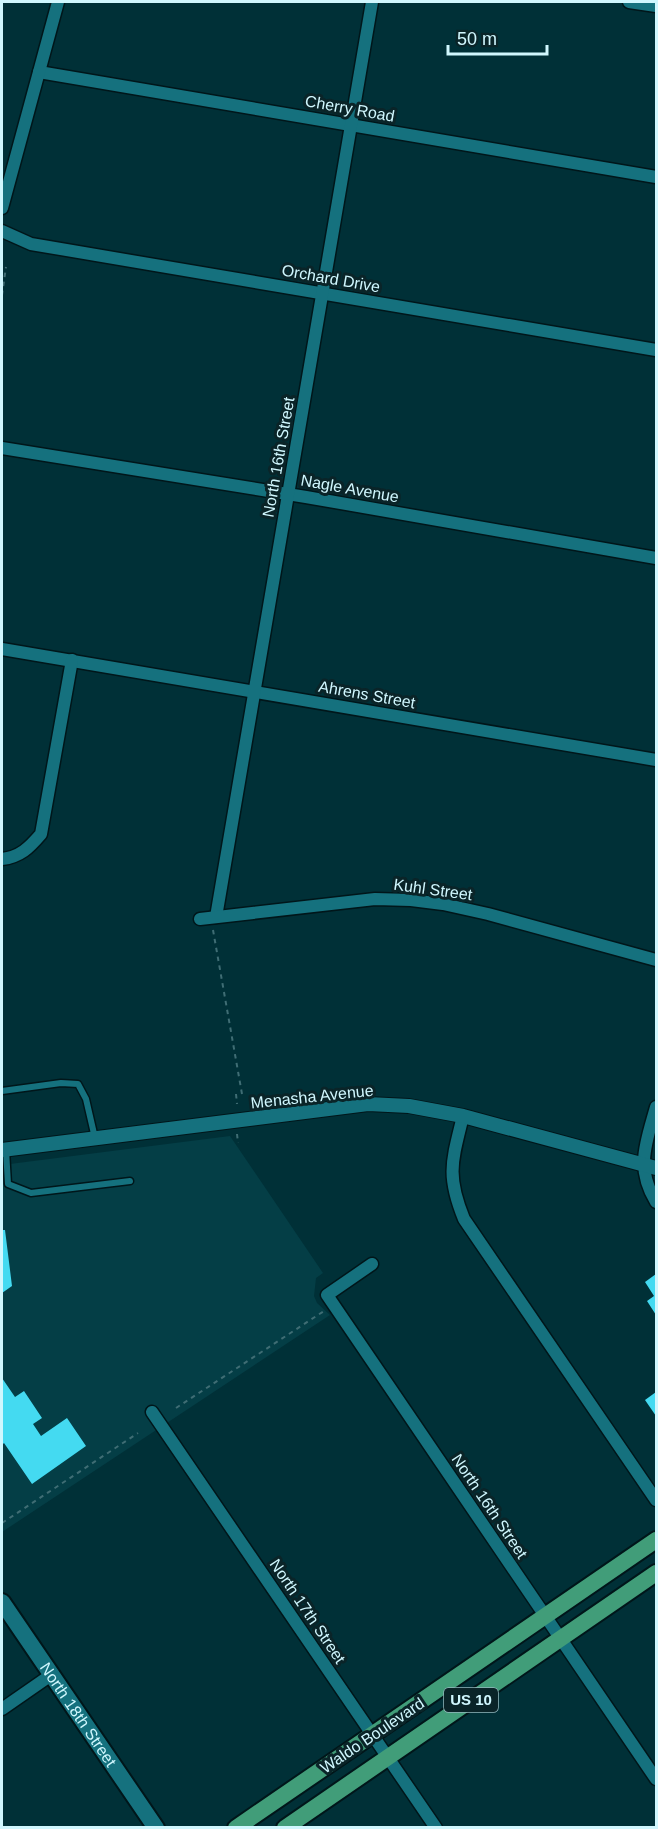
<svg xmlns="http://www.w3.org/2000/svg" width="658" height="1829" font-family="Helvetica,sans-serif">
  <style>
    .built { fill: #043e46 }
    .building { fill: #44daf1 }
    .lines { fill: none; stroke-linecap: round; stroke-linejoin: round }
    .service-casing { stroke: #00161a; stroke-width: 9 }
    .minor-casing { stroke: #00161a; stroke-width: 15 }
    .tertiary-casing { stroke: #00161a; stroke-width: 16 }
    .secondary-casing { stroke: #00161a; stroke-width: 20 }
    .primary-casing { stroke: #00161a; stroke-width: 20 }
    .path { stroke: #3f6d74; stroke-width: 2; stroke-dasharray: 4.5 4.5; stroke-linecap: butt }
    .service { stroke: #15717e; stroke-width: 6 }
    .minor { stroke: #15717e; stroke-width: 12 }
    .tertiary { stroke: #15717e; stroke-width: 14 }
    .secondary { stroke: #15717e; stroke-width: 16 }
    .primary { stroke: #419d79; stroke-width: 16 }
    .labels { text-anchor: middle; stroke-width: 6; stroke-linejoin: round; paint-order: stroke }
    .shield { fill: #0a2428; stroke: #95b8be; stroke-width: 1.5 }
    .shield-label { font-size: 15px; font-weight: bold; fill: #d0f7fe }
    .street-label { font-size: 16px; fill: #d0f7fe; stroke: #0a2428 }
  </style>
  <rect width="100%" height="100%" fill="#003037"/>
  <path class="built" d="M 230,1136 L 323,1273 L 316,1278 L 314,1296 L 317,1303 L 330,1315 L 2,1532 L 2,1165 Z"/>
  <g class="building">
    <path d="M 2,1230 L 5,1230 L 12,1286 L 2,1293 Z"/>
    <path d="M 656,1274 L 656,1315 L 647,1301 L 654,1296 L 645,1282 Z"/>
    <path d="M 2,1378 L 15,1397 L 24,1391 L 42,1418 L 33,1424 L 41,1436 L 67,1418 L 86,1446 L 32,1484 L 4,1443 L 2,1445 Z"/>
    <path d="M 656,1392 L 656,1416 L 645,1400 Z"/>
  </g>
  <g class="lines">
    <defs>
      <g id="service">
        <path d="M 2,1091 L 61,1083 L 78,1084 L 86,1099 L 95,1138"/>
        <path d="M 6,1150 L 8,1184 L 31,1193 L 130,1181"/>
      </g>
      <g id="minor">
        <path d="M 629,2 L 656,6"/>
        <path d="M 39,72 L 656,177"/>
        <path d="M 2,208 L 58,2"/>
        <path d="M 2,231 L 31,244 L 656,350"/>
        <path d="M 2,448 L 306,497 L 656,558"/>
        <path d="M 2,649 L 656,760"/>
        <path d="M 2,859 C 20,857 29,848 41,834 L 72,660"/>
        <path d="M 216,917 L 372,2"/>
        <path d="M 200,919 L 375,899 L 411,900 L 443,904 L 488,914 L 656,960"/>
        <path d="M 656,1107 C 646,1143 635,1167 656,1202"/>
        <path d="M 463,1116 C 452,1161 446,1175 464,1219 L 656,1500"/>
        <path d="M 372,1264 L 327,1295 L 656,1779"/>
        <path d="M 152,1412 L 436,1828"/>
        <path d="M 2,1709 L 51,1675"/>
      </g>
      <path id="tertiary" d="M 2,1150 L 368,1104 L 409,1106 L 463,1116 L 656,1168"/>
      <g id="secondary">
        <path id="s1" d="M 2,1602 L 156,1828"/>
      </g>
      <g id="primary">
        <path d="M 236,1828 L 656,1540"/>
        <path d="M 285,1828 L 656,1573"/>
      </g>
    </defs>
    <use href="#service" class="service-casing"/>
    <use href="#minor" class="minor-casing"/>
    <use href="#tertiary" class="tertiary-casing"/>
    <use href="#secondary" class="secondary-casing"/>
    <use href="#primary" class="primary-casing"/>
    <g class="path">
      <path d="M 2,295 L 6,267"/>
      <path d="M 213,930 L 242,1094"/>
      <path d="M 236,1094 L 237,1104"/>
      <path d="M 237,1134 L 238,1143"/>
      <path d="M 176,1408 L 324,1311"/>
      <path d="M 2,1523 L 138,1433"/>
    </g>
    <use href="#service" class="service"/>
    <use href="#minor" class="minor"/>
    <use href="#tertiary" class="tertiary"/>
    <use href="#secondary" class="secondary"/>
    <use href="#primary" class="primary"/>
  </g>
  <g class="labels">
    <rect class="shield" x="444" y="1688" width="54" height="24" rx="4.5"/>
    <g class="shield-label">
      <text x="471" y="1705">US 10</text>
    </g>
    <g class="street-label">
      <text transform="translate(350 108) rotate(10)" y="6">Cherry Road</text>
      <text transform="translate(331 278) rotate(10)" y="6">Orchard Drive</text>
      <text transform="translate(278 457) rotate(-80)" y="6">North 16th Street</text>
      <text transform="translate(350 488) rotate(10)" y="6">Nagle Avenue</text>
      <text transform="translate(367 694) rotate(10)" y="6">Ahrens Street</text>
      <text transform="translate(433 889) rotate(8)" y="6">Kuhl Street</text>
      <text transform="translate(312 1096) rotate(-6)" y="6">Menasha Avenue</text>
      <text transform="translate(490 1506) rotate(56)" y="6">North 16th Street</text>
      <text transform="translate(308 1611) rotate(56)" y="6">North 17th Street</text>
      <text dy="6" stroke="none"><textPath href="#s1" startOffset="136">North 18th Street</textPath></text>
      <text transform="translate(372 1735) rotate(-34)" y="6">Waldo Boulevard</text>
    </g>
  </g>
  <rect width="658" height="1829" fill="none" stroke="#d0f7fe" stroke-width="6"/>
  <path d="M448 45v9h99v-9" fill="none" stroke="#d0f7fe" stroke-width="3"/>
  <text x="457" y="45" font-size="18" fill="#d0f7fe" stroke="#0a2428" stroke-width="4.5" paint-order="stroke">50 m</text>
</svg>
